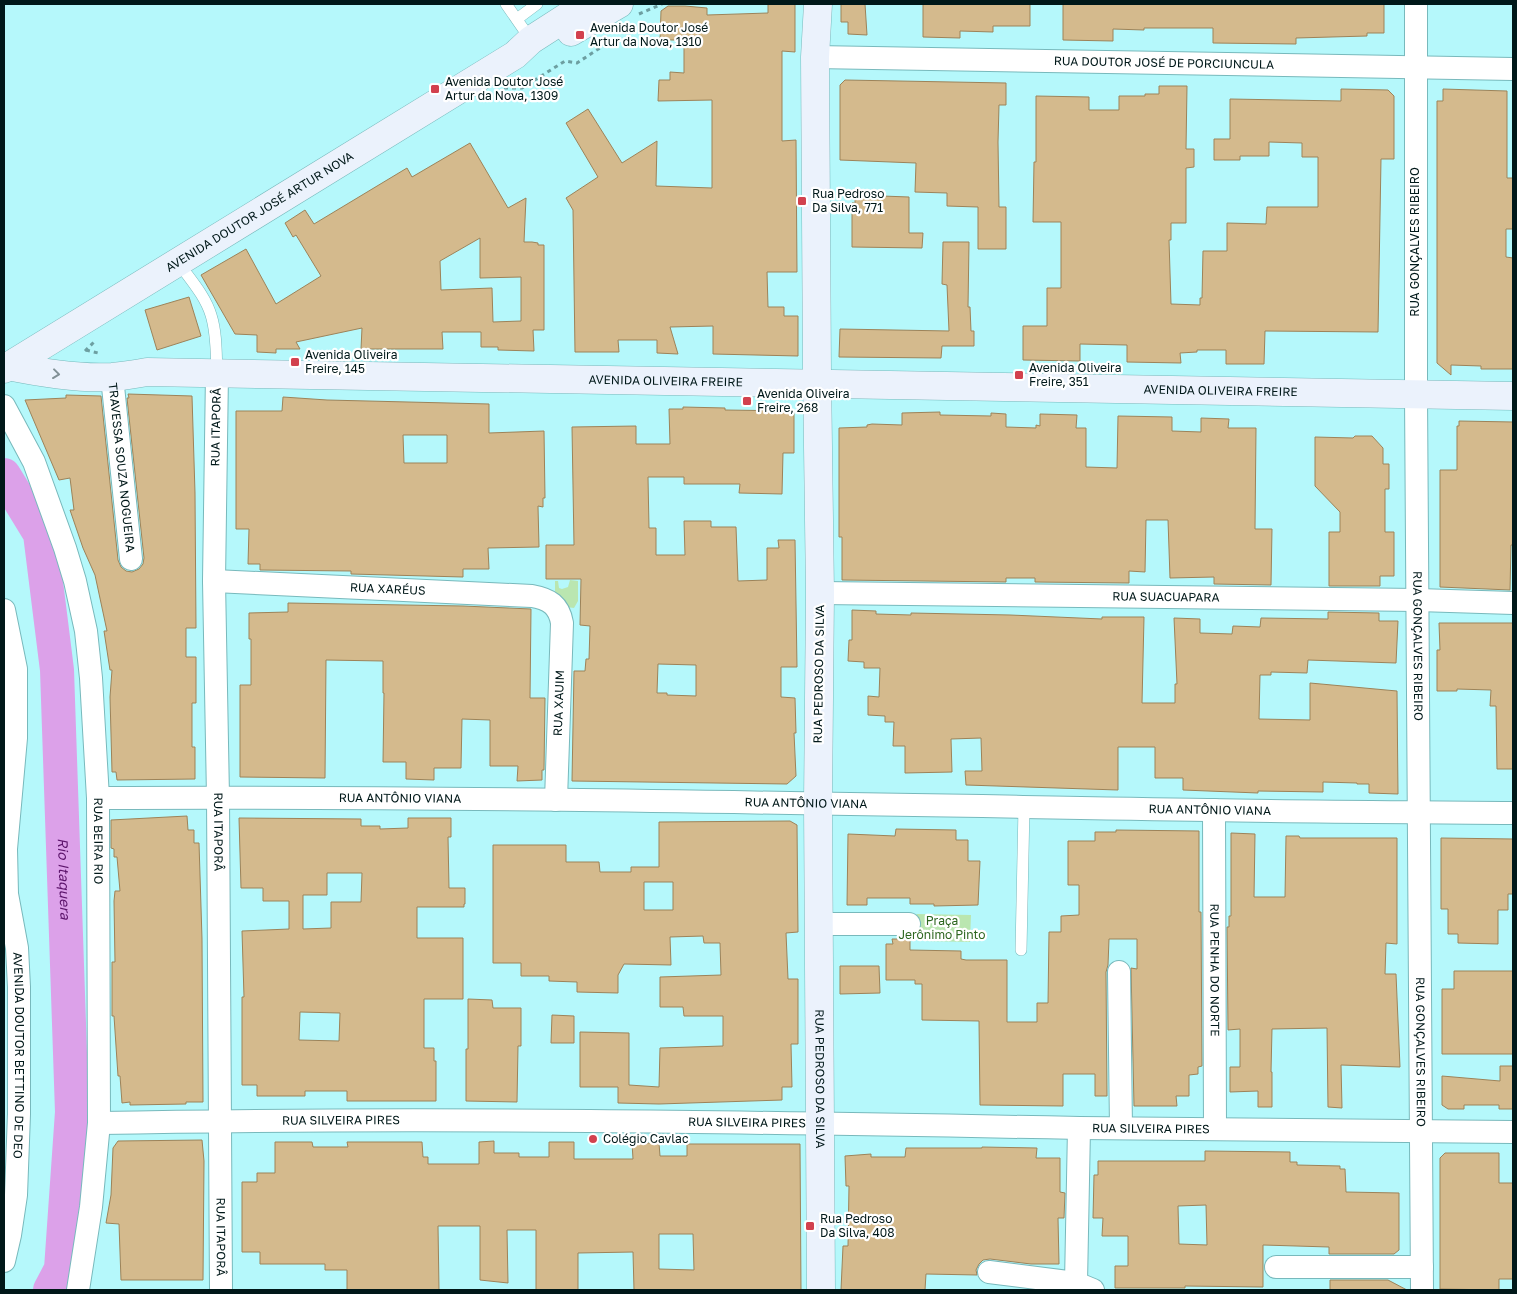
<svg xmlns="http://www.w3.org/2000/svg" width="1517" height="1294" font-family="'Golos Text',sans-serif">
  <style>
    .green { fill: #bae6b0 }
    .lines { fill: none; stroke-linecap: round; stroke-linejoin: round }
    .river { stroke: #dca1e9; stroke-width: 34 }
    .building { fill: #d4ba8d; stroke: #9d8359; fill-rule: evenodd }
    .lane-casing { stroke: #78b9bc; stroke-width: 12 }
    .street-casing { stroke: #78b9bc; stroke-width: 24 }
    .secondary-casing { stroke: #78b9bc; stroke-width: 29 }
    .path { stroke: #6d9fa1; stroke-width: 3; stroke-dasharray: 4 4; stroke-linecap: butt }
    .lane { stroke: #fff; stroke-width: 11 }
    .street { stroke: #fff; stroke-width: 22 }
    .secondary { stroke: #ebf2fc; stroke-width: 28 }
    .oneway { stroke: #819096 }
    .poi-dot { fill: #d2414e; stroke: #fff; stroke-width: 2 }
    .labels { text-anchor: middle; stroke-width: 4.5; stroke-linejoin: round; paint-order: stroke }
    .poi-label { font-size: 12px; fill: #001819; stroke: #fff; text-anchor: start }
    .street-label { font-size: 12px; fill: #001819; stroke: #fff }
    .park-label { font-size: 12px; fill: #2c651e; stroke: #fff }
    .water-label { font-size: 14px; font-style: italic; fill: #5c146b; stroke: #fff }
  </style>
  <rect width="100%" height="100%" fill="#b5f8fb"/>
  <g class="green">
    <path d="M 570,580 L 578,581 L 578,601 L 574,608 L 558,606 L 555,598 L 555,581 L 558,581 L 559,588 L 562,589 L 568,587 Z"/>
    <path d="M 917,914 L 971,915 L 970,942 L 925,941 L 918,931 L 913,929 L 913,918 Z"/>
  </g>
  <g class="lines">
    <path class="river" id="s1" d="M 4,475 L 40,534 L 57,670 L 72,1112 L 61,1269 L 50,1290"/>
  </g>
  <g class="building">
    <path d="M 768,4 L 795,4 L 795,52 L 782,51 L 782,141 L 796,140 L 797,272 L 767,272 L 768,307 L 784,307 L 784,316 L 798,316 L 798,356 L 713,354 L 713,326 L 670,327 L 678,354 L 657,353 L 657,340 L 618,340 L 619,352 L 575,352 L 573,210 L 566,198 L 598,177 L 566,123 L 588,109 L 622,163 L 657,141 L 656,186 L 712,188 L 712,100 L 658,101 L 659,80 L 670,80 L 670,72 L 684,73 L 684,40 L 660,40 L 661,11 L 668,6 L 685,6 L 707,8 L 707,15 L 768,13 Z"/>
    <path d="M 841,4 L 865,4 L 867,35 L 848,34 L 848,22 L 841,22 Z"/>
    <path d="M 923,4 L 1030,4 L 1030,26 L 993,26 L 993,32 L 960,31 L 960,38 L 923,37 Z"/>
    <path d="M 1063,4 L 1384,4 L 1384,33 L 1367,33 L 1367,36 L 1296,38 L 1296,44 L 1213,43 L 1213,28 L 1144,28 L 1144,30 L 1113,29 L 1113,41 L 1063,40 Z"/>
    <path d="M 845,80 L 1006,83 L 1006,105 L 999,105 L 998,142 L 999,207 L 1006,207 L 1006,249 L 978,249 L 978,207 L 947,206 L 947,193 L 915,192 L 916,163 L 840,160 L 840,85 Z"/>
    <path d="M 1159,86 L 1187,86 L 1186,149 L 1194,149 L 1194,167 L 1186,168 L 1186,223 L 1171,223 L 1171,240 L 1169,240 L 1171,304 L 1200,305 L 1200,298 L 1202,298 L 1203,251 L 1227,251 L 1227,223 L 1266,224 L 1267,207 L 1318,207 L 1318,157 L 1302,157 L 1302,143 L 1269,142 L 1269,156 L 1240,156 L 1240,160 L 1214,160 L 1214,139 L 1230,139 L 1230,99 L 1341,101 L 1341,89 L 1388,90 L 1394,96 L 1394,159 L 1381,159 L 1378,332 L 1265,331 L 1264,364 L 1226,364 L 1226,350 L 1197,350 L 1197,352 L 1180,353 L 1181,363 L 1127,362 L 1127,345 L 1080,344 L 1080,361 L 1023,360 L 1023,326 L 1047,326 L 1047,288 L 1061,288 L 1061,222 L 1033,222 L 1034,162 L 1036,162 L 1036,96 L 1089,97 L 1089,110 L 1119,110 L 1119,96 L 1145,96 L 1145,94 L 1159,94 Z"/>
    <path d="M 1443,89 L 1507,91 L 1507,178 L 1513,178 L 1513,229 L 1506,229 L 1506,257 L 1513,258 L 1513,369 L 1481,369 L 1481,366 L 1451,365 L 1451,375 L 1437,363 L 1437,101 L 1443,101 Z"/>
    <path d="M 470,143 L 508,208 L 526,198 L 524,242 L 532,242 L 538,243 L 538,245 L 544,245 L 544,330 L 533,330 L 534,351 L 498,350 L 498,347 L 481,347 L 481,332 L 442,332 L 443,349 L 361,349 L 362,328 L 296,342 L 300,349 L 276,349 L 276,353 L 257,352 L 257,335 L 235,334 L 201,275 L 246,249 L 276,304 L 321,276 L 296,235 L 293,237 L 285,223 L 305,210 L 314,224 L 407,168 L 412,177 ZM 480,238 L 480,278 L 521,277 L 521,321 L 493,322 L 492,288 L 441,290 L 440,261 Z"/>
    <path d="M 855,195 L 909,197 L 909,233 L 923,233 L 922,248 L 852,247 L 852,203 L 855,203 Z"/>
    <path d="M 943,242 L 969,242 L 968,307 L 970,307 L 971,331 L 974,331 L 974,346 L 942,346 L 941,358 L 839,357 L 840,329 L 949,331 L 947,285 L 942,284 Z"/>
    <path d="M 189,297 L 201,336 L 157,350 L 145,310 Z"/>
    <path d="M 128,394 L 192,396 L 195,493 L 196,628 L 186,628 L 186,657 L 196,657 L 196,703 L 192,703 L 192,747 L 195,747 L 195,779 L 117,780 L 116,772 L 112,772 L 110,697 L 112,670 L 110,670 L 104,631 L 107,631 L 95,575 L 83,548 L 70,510 L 74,510 L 70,478 L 59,480 L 25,400 L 66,398 L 66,395 L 101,396 L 118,560 L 121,567 L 126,571 L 132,572 L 139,569 L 143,564 L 144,558 L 127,398 L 129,398 Z"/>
    <path d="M 283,397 L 327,400 L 489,404 L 489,433 L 544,431 L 545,498 L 543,498 L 543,507 L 538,506 L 539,547 L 488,548 L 489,569 L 463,569 L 463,577 L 351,574 L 351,571 L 260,570 L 260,564 L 248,564 L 249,529 L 236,529 L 236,411 L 282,411 ZM 403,435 L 447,435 L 447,463 L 404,463 Z"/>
    <path d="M 683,407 L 725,408 L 725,410 L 794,411 L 794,453 L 783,453 L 782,494 L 739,493 L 740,484 L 684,484 L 684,477 L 648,477 L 649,528 L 656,528 L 656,555 L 685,555 L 684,521 L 711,521 L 711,527 L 736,527 L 738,581 L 767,580 L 767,548 L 779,548 L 778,540 L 795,540 L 797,667 L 781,667 L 781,697 L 795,698 L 796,733 L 794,733 L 796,776 L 787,784 L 572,781 L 574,671 L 585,671 L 586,659 L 589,659 L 590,626 L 580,625 L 581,579 L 546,579 L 546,545 L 574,545 L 572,427 L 636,426 L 636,444 L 670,444 L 669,409 L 683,409 ZM 658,664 L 696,665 L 696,696 L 667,695 L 667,693 L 657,693 Z"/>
    <path d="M 940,412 L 940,415 L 991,416 L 991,413 L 1006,414 L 1006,427 L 1036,428 L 1036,425 L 1040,426 L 1040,414 L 1077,415 L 1076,428 L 1086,428 L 1086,467 L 1117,468 L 1118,416 L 1172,417 L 1172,431 L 1201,432 L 1201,418 L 1229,419 L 1228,428 L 1256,428 L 1255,529 L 1272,529 L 1271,585 L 1214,584 L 1214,577 L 1170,578 L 1168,520 L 1146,520 L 1145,572 L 1129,571 L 1129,583 L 1035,582 L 1035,578 L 1006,578 L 1006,582 L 842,580 L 842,537 L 839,537 L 839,428 L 867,427 L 867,425 L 872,424 L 902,425 L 902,413 Z"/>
    <path d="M 1459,421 L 1513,422 L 1513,545 L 1511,545 L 1510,590 L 1440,587 L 1440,470 L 1457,470 L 1457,426 L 1459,426 Z"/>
    <path d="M 1355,436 L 1372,436 L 1383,448 L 1383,464 L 1389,464 L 1389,489 L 1385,489 L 1385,532 L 1394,532 L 1394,576 L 1380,576 L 1380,586 L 1329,586 L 1329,532 L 1340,532 L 1340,512 L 1315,486 L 1315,437 L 1353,438 Z"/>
    <path d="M 288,603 L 463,606 L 531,609 L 530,698 L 545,698 L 544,770 L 542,770 L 542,780 L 517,781 L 518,766 L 490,766 L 490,720 L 462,719 L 461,768 L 434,768 L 434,780 L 406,779 L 406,762 L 383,762 L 384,693 L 383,693 L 383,661 L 326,660 L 325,778 L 240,777 L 240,685 L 251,685 L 251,639 L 249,639 L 249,613 L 288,612 Z"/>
    <path d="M 852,610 L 876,611 L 876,614 L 911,615 L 911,613 L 1010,615 L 1102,619 L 1102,617 L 1144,617 L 1142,703 L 1175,703 L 1175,684 L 1177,684 L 1174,618 L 1200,619 L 1200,633 L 1232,634 L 1233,626 L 1260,627 L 1261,618 L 1328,619 L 1328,612 L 1379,613 L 1379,621 L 1398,621 L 1396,663 L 1308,660 L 1307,673 L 1271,672 L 1271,675 L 1260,675 L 1259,719 L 1310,720 L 1310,683 L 1397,691 L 1398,794 L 1369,793 L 1369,784 L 1357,784 L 1357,783 L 1323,782 L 1323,792 L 1258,791 L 1258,793 L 1183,790 L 1183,778 L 1155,778 L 1155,747 L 1118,747 L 1118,790 L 966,785 L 965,771 L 982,771 L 981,738 L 951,739 L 952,772 L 905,773 L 905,746 L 893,746 L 894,722 L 885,722 L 885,716 L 868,715 L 868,696 L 879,697 L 880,668 L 864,668 L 864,662 L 848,661 L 849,640 L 852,640 Z"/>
    <path d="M 1439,623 L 1513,623 L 1513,769 L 1497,769 L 1496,706 L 1490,706 L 1491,690 L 1457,689 L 1457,691 L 1437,691 L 1437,650 L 1440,650 Z"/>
    <path d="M 187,816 L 188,830 L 194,830 L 194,843 L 199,843 L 202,939 L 203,1102 L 186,1102 L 186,1104 L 130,1105 L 130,1102 L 122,1103 L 120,1076 L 118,1076 L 114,1016 L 112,1016 L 112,962 L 115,962 L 114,901 L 115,891 L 120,891 L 117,857 L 114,857 L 114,849 L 111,848 L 111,820 Z"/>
    <path d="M 239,818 L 361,819 L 361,826 L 380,826 L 380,829 L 408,828 L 408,818 L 451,818 L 451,837 L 448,837 L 449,888 L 465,888 L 465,904 L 464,904 L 464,907 L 417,907 L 417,938 L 463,938 L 463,999 L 424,999 L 424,1048 L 434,1048 L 434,1061 L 436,1061 L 436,1101 L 347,1101 L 347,1091 L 305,1091 L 305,1096 L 257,1096 L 257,1085 L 242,1085 L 242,997 L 244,997 L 242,931 L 289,929 L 289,901 L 263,901 L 263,888 L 241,888 ZM 327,873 L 362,873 L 361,902 L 331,902 L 331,928 L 303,929 L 303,895 L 327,895 ZM 300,1012 L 340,1013 L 339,1041 L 299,1040 Z"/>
    <path d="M 790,821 L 797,825 L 798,932 L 786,933 L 788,979 L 798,979 L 798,1044 L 791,1044 L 792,1087 L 782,1087 L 782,1100 L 659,1104 L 618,1103 L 618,1087 L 580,1087 L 580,1032 L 629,1033 L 629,1085 L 659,1087 L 660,1048 L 723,1046 L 723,1016 L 684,1016 L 683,1007 L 660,1007 L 660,977 L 721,975 L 720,943 L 704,943 L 703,936 L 670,937 L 671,965 L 624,964 L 618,975 L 618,993 L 577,992 L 577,982 L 549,981 L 549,976 L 521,976 L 521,963 L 493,963 L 493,845 L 566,845 L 566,862 L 599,862 L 600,872 L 631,872 L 631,867 L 659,867 L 659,822 ZM 644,882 L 673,882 L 673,910 L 644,910 Z"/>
    <path d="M 896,829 L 956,830 L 956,840 L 968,840 L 968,861 L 980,861 L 978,905 L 934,906 L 934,904 L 910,904 L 910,898 L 867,898 L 867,905 L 847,905 L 848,834 L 895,836 Z"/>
    <path d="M 1116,830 L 1199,831 L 1199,912 L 1201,912 L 1202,1066 L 1198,1067 L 1198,1074 L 1189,1075 L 1189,1096 L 1176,1096 L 1177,1106 L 1134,1106 L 1131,968 L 1137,969 L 1137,939 L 1109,939 L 1108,965 L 1106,972 L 1107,1096 L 1095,1096 L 1095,1074 L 1063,1074 L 1063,1106 L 980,1105 L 979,1021 L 922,1020 L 922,984 L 915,984 L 915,980 L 886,980 L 886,944 L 893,944 L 892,939 L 910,939 L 910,950 L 961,951 L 961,959 L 966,960 L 1007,960 L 1007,1022 L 1037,1022 L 1037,1003 L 1048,1003 L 1049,932 L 1061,932 L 1061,916 L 1079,915 L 1079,885 L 1068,885 L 1068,841 L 1095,841 L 1095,832 L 1116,832 Z"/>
    <path d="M 1231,833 L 1255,834 L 1254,897 L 1285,897 L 1286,836 L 1299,836 L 1300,838 L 1397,838 L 1397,944 L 1386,943 L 1385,974 L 1396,974 L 1400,1067 L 1341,1065 L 1342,1108 L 1328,1107 L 1327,1028 L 1272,1029 L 1271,1072 L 1272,1072 L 1272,1107 L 1258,1107 L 1258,1091 L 1230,1092 L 1230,1067 L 1240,1067 L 1240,1029 L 1228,1030 L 1227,927 L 1229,927 L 1229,916 L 1231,916 Z"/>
    <path d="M 1441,838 L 1513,839 L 1513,894 L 1508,894 L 1508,910 L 1498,910 L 1498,944 L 1458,943 L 1458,934 L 1448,934 L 1448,909 L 1441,909 Z"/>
    <path d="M 840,966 L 879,966 L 880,993 L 840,994 Z"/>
    <path d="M 1454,971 L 1513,971 L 1513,1054 L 1442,1054 L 1442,989 L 1454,989 Z"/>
    <path d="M 468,999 L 492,1000 L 493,1008 L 521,1008 L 521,1046 L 518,1046 L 517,1102 L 466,1101 L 466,1049 L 468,1049 Z"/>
    <path d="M 552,1015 L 574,1016 L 574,1043 L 551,1043 Z"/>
    <path d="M 1500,1066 L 1513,1066 L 1513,1109 L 1499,1109 L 1499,1105 L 1464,1105 L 1464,1109 L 1448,1109 L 1442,1105 L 1442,1076 L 1500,1081 Z"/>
    <path d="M 202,1140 L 204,1161 L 203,1280 L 121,1280 L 119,1224 L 106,1223 L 111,1195 L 113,1148 L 118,1141 Z"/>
    <path d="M 494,1141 L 494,1153 L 519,1153 L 519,1157 L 549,1157 L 549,1142 L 574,1142 L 574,1159 L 633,1159 L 632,1143 L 659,1143 L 660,1156 L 687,1156 L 687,1144 L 800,1144 L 801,1290 L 634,1290 L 633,1252 L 578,1253 L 578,1290 L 536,1290 L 536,1230 L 507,1230 L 508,1283 L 480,1280 L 480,1226 L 438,1226 L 439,1290 L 347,1290 L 347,1270 L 325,1270 L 325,1264 L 260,1264 L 260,1252 L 242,1252 L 242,1182 L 257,1182 L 257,1173 L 275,1173 L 275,1142 L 312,1142 L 313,1147 L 348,1147 L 347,1142 L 422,1142 L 423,1157 L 428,1157 L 428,1164 L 479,1164 L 479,1142 ZM 659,1234 L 693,1234 L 694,1270 L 659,1269 Z"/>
    <path d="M 982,1147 L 1037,1148 L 1036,1158 L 1060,1158 L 1060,1192 L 1065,1193 L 1064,1218 L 1058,1218 L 1059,1264 L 1031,1264 L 990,1259 L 983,1260 L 979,1264 L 976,1270 L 977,1275 L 926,1274 L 925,1290 L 841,1290 L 843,1246 L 848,1246 L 849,1186 L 846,1186 L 845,1156 L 871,1154 L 871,1157 L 905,1157 L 906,1148 L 982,1148 Z"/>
    <path d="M 1205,1151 L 1290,1152 L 1290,1162 L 1297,1162 L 1297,1165 L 1340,1166 L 1340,1169 L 1345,1169 L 1346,1192 L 1399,1193 L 1399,1250 L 1394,1254 L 1329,1254 L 1329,1247 L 1263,1245 L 1263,1287 L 1185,1286 L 1185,1288 L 1115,1288 L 1115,1266 L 1128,1266 L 1128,1236 L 1102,1236 L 1103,1218 L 1093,1218 L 1094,1175 L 1098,1175 L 1098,1161 L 1205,1161 ZM 1206,1205 L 1207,1245 L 1179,1244 L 1178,1206 Z"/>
    <path d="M 1445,1153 L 1499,1153 L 1499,1183 L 1513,1183 L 1513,1279 L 1499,1279 L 1499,1290 L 1440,1289 L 1440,1158 Z"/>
    <path d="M 1330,1280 L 1388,1280 L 1407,1290 L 1330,1290 Z"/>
  </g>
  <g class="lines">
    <defs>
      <g id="lane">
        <path d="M 506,4 L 531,40"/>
        <path d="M 517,19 L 537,4"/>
        <path d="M 178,262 C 189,278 205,295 211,315 C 217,334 216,354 217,373"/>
        <path d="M 1021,950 L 1024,807"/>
      </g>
      <g id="street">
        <path id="s2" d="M 1416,4 L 1416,395 L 1422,1290"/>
        <path id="s3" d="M 815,57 L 1513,69"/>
        <path id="s4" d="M 217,373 L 214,581 L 218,797 L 221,1290"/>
        <path id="s5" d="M 112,377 L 131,559"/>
        <path id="s6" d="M 4,406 L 34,462 L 65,548 L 75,581 L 86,631 L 91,678 L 98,798 L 99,1123 L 91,1207 L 78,1290"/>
        <path id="s7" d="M 214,581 L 532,596 C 549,599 559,605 562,623 L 556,800"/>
        <path id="s8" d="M 820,593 L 1418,600 L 1513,603"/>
        <path id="s9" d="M 4,610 L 16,669 L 16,738 L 6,849 L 7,894 L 17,948 L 19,987 L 19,1114 L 16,1195 L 10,1235 L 4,1261"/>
        <path id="s10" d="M 98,798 C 468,796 838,804 1208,810 C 1309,812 1411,812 1513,813"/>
        <path id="s11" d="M 1214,810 L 1215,1129"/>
        <path d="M 819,924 L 909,924"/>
        <path d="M 1119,972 L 1121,1128"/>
        <path id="s12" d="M 99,1123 C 426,1117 753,1122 1080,1128 C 1224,1130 1369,1130 1513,1132"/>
        <path d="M 1079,1128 L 1076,1283 L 1093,1290"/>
        <path d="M 1276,1267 L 1422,1267"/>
        <path d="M 989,1272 L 1076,1283"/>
      </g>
      <g id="secondary">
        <path id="s13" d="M 818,4 L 815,57 L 817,374 L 820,593 L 818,803 L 821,1290"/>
        <path d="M 571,32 L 619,4"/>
        <path id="s14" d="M 8,366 C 42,373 78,379 112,377 C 124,376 136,374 147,372 L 1513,396"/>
        <path id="s15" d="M 4,369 L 515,55 L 531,40 L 587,4"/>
      </g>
    </defs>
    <use href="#lane" class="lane-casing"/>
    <use href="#street" class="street-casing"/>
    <use href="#secondary" class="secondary-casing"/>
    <g class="path">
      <path d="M 639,14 L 662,4"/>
      <path d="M 504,88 L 522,88 L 565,61 L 577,63 L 609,42 L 612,35"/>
      <path d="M 86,350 L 98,353"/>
      <path d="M 85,351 L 95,341"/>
    </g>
    <use href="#lane" class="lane"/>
    <use href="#street" class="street"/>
    <use href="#secondary" class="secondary"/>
  </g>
  <defs><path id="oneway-chevron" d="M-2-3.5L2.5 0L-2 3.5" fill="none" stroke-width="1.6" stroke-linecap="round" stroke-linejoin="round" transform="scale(1.25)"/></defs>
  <use class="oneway" href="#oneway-chevron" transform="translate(56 374) rotate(7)"/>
  <g class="poi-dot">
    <rect x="575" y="30" width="10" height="10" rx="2.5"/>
    <rect x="430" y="84" width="10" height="10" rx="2.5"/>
    <rect x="797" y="196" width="10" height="10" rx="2.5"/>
    <rect x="290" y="357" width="10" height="10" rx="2.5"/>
    <rect x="1014" y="370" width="10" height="10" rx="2.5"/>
    <rect x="742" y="396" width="10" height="10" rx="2.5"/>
    <circle cx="593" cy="1139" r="5"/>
    <rect x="805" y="1221" width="10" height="10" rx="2.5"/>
  </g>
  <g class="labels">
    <g class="poi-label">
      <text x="590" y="32">Avenida Doutor José<tspan x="590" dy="14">Artur da Nova, 1310</tspan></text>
      <text x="445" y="86">Avenida Doutor José<tspan x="445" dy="14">Artur da Nova, 1309</tspan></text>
      <text x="812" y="198">Rua Pedroso<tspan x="812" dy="14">Da Silva, 771</tspan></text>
      <text x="305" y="359">Avenida Oliveira<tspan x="305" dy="14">Freire, 145</tspan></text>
      <text x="1029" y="372">Avenida Oliveira<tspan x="1029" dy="14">Freire, 351</tspan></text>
      <text x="757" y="398">Avenida Oliveira<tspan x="757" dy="14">Freire, 268</tspan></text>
      <text x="603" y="1143">Colégio Cavlac</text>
      <text x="820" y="1223">Rua Pedroso<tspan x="820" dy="14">Da Silva, 408</tspan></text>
    </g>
    <g class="street-label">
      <text dy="4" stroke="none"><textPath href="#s3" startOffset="349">RUA DOUTOR JOSÉ DE PORCIUNCULA</textPath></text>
      <text dy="4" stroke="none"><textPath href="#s15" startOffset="300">AVENIDA DOUTOR JOSÉ ARTUR NOVA</textPath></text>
      <text transform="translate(1415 242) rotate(-90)" y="4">RUA GONÇALVES RIBEIRO</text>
      <text dy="4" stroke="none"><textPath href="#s14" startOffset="659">AVENIDA OLIVEIRA FREIRE</textPath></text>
      <text dy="4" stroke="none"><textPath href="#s14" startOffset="1214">AVENIDA OLIVEIRA FREIRE</textPath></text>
      <text transform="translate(216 427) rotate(-89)" y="4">RUA ITAPORÂ</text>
      <text dy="4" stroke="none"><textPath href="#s5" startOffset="91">TRAVESSA SOUZA NOGUEIRA</textPath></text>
      <text dy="4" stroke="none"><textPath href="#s7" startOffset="174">RUA XARÉUS</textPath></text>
      <text dy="4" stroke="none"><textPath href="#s8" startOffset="346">RUA SUACUAPARA</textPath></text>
      <text dy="4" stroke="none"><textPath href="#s2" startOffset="642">RUA GONÇALVES RIBEIRO</textPath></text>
      <text transform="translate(819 674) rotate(-89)" y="4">RUA PEDROSO DA SILVA</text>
      <text transform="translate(559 703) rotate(-88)" y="4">RUA XAUIM</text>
      <text dy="4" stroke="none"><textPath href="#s10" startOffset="302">RUA ANTÔNIO VIANA</textPath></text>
      <text dy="4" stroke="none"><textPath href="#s10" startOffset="708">RUA ANTÔNIO VIANA</textPath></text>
      <text dy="4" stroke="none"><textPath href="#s10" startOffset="1112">RUA ANTÔNIO VIANA</textPath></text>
      <text dy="4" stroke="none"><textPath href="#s4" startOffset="459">RUA ITAPORÂ</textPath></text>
      <text dy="4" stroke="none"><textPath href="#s6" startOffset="451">RUA BEIRA RIO</textPath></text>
      <text dy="4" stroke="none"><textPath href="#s11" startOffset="160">RUA PENHA DO NORTE</textPath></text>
      <text dy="4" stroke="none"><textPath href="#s2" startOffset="1048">RUA GONÇALVES RIBEIRO</textPath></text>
      <text dy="4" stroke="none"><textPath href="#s9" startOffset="448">AVENIDA DOUTOR BETTINO DE DEO</textPath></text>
      <text dy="4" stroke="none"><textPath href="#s13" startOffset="1075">RUA PEDROSO DA SILVA</textPath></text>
      <text dy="4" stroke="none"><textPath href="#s12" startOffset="242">RUA SILVEIRA PIRES</textPath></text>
      <text dy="4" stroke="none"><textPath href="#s12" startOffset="648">RUA SILVEIRA PIRES</textPath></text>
      <text dy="4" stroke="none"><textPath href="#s12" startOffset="1052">RUA SILVEIRA PIRES</textPath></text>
      <text dy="4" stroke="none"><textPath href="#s4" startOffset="864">RUA ITAPORÂ</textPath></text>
    </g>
    <g class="park-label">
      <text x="942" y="925">Praça<tspan x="942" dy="14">Jerônimo Pinto</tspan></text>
    </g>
    <g class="water-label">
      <text dy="5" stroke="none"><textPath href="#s1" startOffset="415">Rio Itaquera</textPath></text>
    </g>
  </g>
  <rect width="1517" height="1294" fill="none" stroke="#001819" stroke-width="10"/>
</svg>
